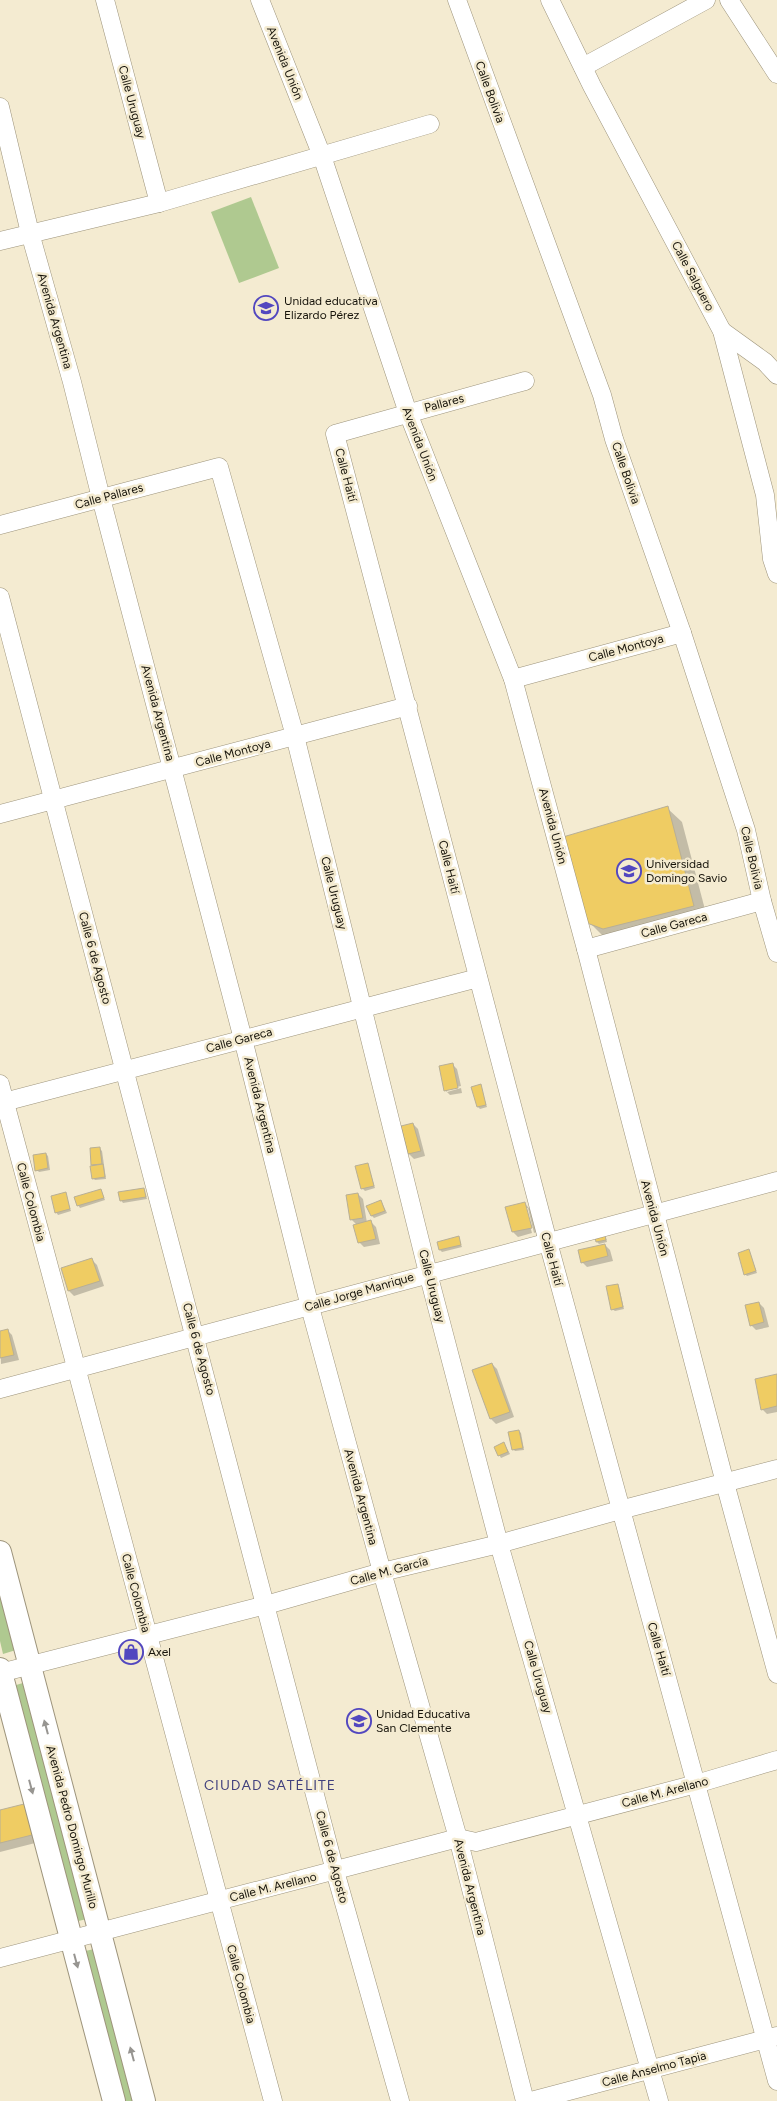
<svg xmlns="http://www.w3.org/2000/svg" width="777" height="2101" font-family="Figtree,sans-serif">
  <style>
    .green { fill: #afc990 }
    .shadow { fill: #0003 }
    .building { fill: #efcc63; stroke: #b8af96 }
    .lines { fill: none; stroke-linecap: round; stroke-linejoin: round }
    .minor-casing { stroke: #9d947c; stroke-width: 19 }
    .major-casing { stroke: #9d947c; stroke-width: 24 }
    .minor { stroke: #fff; stroke-width: 18 }
    .major { stroke: #fff; stroke-width: 22 }
    .oneway { fill: #979591 }
    .labels { text-anchor: middle; stroke-width: 5; stroke-linejoin: round; paint-order: stroke }
    .street-label { font-size: 12px; fill: #17140b; stroke: #f4ebd1 }
    .poi-label { font-size: 12px; fill: #17140b; stroke: #f4ebd1; text-anchor: start }
    .neighbourhood-label { font-size: 14px; letter-spacing: 1px; fill: #41407d; stroke: #f4ebd1 }
  </style>
  <rect width="100%" height="100%" fill="#f4ebd1"/>
  <g class="green">
    <path d="M 251,197 L 279,268 L 239,283 L 211,212 Z"/>
    <path d="M 0,1586 L 16,1650 L 3,1654 L 0,1641 Z"/>
    <path d="M 26,1682 L 87,1919 L 74,1922 L 13,1686 Z"/>
    <path d="M 94,1949 L 136,2101 L 122,2101 L 81,1952 Z"/>
  </g>
  <g class="shadow">
    <path d="M 667,808 L 682,822 L 708,921 L 604,937 L 589,922 Z"/>
    <path d="M 452,1064 L 457,1069 L 461,1086 L 447,1089 L 447,1092 L 461,1088 L 462,1093 L 450,1095 L 445,1090 Z"/>
    <path d="M 480,1086 L 487,1107 L 480,1109 L 478,1107 Z"/>
    <path d="M 413,1124 L 418,1129 L 425,1156 L 414,1159 L 409,1154 Z"/>
    <path d="M 91,1149 L 100,1149 L 102,1151 L 106,1179 L 95,1180 L 93,1178 Z"/>
    <path d="M 46,1154 L 48,1156 L 50,1170 L 39,1172 L 37,1170 Z"/>
    <path d="M 368,1165 L 375,1188 L 365,1191 L 362,1188 Z"/>
    <path d="M 144,1189 L 147,1199 L 123,1203 L 121,1200 Z"/>
    <path d="M 101,1190 L 105,1200 L 80,1208 L 78,1205 Z"/>
    <path d="M 65,1193 L 71,1211 L 58,1215 L 56,1212 Z"/>
    <path d="M 358,1194 L 363,1199 L 367,1223 L 371,1222 L 376,1227 L 380,1244 L 364,1247 L 359,1242 L 357,1225 L 351,1219 Z"/>
    <path d="M 381,1201 L 387,1213 L 374,1218 L 372,1216 Z"/>
    <path d="M 525,1204 L 530,1209 L 536,1232 L 534,1233 L 528,1208 L 525,1208 L 532,1233 L 518,1237 L 513,1232 Z"/>
    <path d="M 605,1234 L 607,1242 L 599,1244 L 597,1242 Z"/>
    <path d="M 458,1237 L 462,1247 L 442,1252 L 440,1250 Z"/>
    <path d="M 605,1245 L 610,1250 L 613,1261 L 587,1267 L 582,1262 Z"/>
    <path d="M 749,1251 L 757,1273 L 747,1276 L 745,1274 Z"/>
    <path d="M 92,1260 L 97,1265 L 104,1286 L 74,1296 L 69,1291 Z"/>
    <path d="M 617,1285 L 619,1287 L 624,1309 L 615,1311 L 612,1309 Z"/>
    <path d="M 759,1303 L 764,1308 L 769,1327 L 756,1330 L 751,1325 Z"/>
    <path d="M 7,1330 L 12,1335 L 19,1360 L 1,1364 L 0,1332 Z"/>
    <path d="M 492,1364 L 497,1369 L 514,1417 L 496,1424 L 491,1419 Z"/>
    <path d="M 777,1376 L 777,1412 L 767,1414 L 762,1409 Z"/>
    <path d="M 519,1431 L 521,1433 L 524,1450 L 515,1451 L 513,1449 Z"/>
    <path d="M 504,1443 L 510,1454 L 501,1458 L 495,1447 Z"/>
    <path d="M 0,1812 L 43,1841 L 0,1852 Z"/>
  </g>
  <g class="building">
    <path d="M 668,806 L 694,906 L 603,929 L 587,923 L 563,837 Z"/>
    <path d="M 453,1063 L 458,1088 L 444,1091 L 439,1066 Z"/>
    <path d="M 481,1084 L 486,1105 L 477,1107 L 471,1087 Z"/>
    <path d="M 413,1123 L 421,1151 L 408,1154 L 401,1126 Z"/>
    <path d="M 100,1147 L 102,1164 L 91,1165 L 90,1148 Z"/>
    <path d="M 46,1153 L 48,1168 L 35,1171 L 33,1155 Z"/>
    <path d="M 368,1163 L 374,1186 L 361,1189 L 355,1166 Z"/>
    <path d="M 103,1164 L 105,1177 L 92,1179 L 90,1166 Z"/>
    <path d="M 144,1188 L 146,1197 L 120,1201 L 118,1192 Z"/>
    <path d="M 101,1189 L 104,1198 L 77,1206 L 74,1197 Z"/>
    <path d="M 66,1192 L 70,1209 L 55,1213 L 51,1196 Z"/>
    <path d="M 358,1193 L 363,1218 L 350,1220 L 346,1195 Z"/>
    <path d="M 381,1200 L 385,1211 L 371,1216 L 366,1206 Z"/>
    <path d="M 525,1202 L 532,1228 L 512,1232 L 505,1207 Z"/>
    <path d="M 371,1220 L 376,1239 L 358,1243 L 353,1225 Z"/>
    <path d="M 604,1231 L 606,1240 L 596,1242 L 594,1233 Z"/>
    <path d="M 459,1236 L 461,1245 L 439,1250 L 437,1242 Z"/>
    <path d="M 605,1244 L 608,1256 L 581,1263 L 578,1250 Z"/>
    <path d="M 749,1249 L 756,1271 L 744,1275 L 738,1253 Z"/>
    <path d="M 92,1258 L 100,1281 L 68,1291 L 61,1268 Z"/>
    <path d="M 618,1284 L 623,1307 L 611,1310 L 606,1286 Z"/>
    <path d="M 759,1302 L 764,1322 L 750,1326 L 745,1305 Z"/>
    <path d="M 8,1329 L 14,1355 L 0,1358 L 0,1331 Z"/>
    <path d="M 492,1363 L 510,1412 L 490,1419 L 472,1370 Z"/>
    <path d="M 777,1374 L 777,1406 L 761,1410 L 755,1379 Z"/>
    <path d="M 519,1430 L 523,1448 L 512,1450 L 508,1432 Z"/>
    <path d="M 504,1442 L 508,1452 L 498,1456 L 494,1447 Z"/>
    <path d="M 28,1803 L 36,1834 L 0,1843 L 0,1810 Z"/>
  </g>
  <g class="lines">
    <defs>
      <g id="minor">
        <path d="M 105,0 L 159,203"/>
        <path d="M 260,0 L 322,156 L 408,413 L 513,679 L 586,949 L 725,1483 L 777,1674"/>
        <path d="M 457,0 L 602,395 L 614,439 L 682,633 L 746,830 L 762,901 L 777,953"/>
        <path d="M 550,0 L 592,86 L 722,331 L 765,495 L 772,559 L 777,574"/>
        <path d="M 729,0 L 777,74"/>
        <path d="M 583,67 L 706,0"/>
        <path d="M 0,107 L 30,233 L 72,382 L 101,498 L 243,1039 L 310,1307 L 382,1572 L 458,1838 L 525,2101"/>
        <path d="M 0,241 L 159,203 L 430,124"/>
        <path d="M 722,331 L 765,362 L 777,375"/>
        <path d="M 525,381 L 335,434 L 548,1242 L 777,2081"/>
        <path d="M 0,525 L 219,467 L 295,736 L 428,1273 L 499,1544 L 659,2101"/>
        <path d="M 0,597 L 335,1871 L 400,2101"/>
        <path d="M 513,679 L 682,633"/>
        <path d="M 0,814 L 408,706"/>
        <path d="M 586,949 L 762,901"/>
        <path d="M 0,1084 L 273,2101"/>
        <path d="M 0,1103 L 478,978"/>
        <path d="M 0,1389 L 777,1181"/>
        <path d="M 0,1673 L 266,1605 L 382,1572 L 499,1544 L 620,1510 L 777,1469"/>
        <path d="M 0,1958 L 458,1838 L 476,1842 L 696,1784 L 777,1760"/>
        <path d="M 531,2101 L 777,2036"/>
      </g>
      <g id="major">
        <path d="M 0,1552 L 144,2101"/>
        <path d="M 0,1669 L 114,2101"/>
      </g>
    </defs>
    <use href="#minor" class="minor-casing"/>
    <use href="#major" class="major-casing"/>
    <use href="#minor" class="minor"/>
    <use href="#major" class="major"/>
  </g>
  <defs><path id="oneway-solid" d="M-6-.8H1V-3.2L6.5 0L1 3.2V.8H-6Z" transform="scale(1.25)"/></defs>
  <g class="oneway">
    <use href="#oneway-solid" transform="translate(46 1727) rotate(-105)"/>
    <use href="#oneway-solid" transform="translate(31 1787) rotate(75)"/>
    <use href="#oneway-solid" transform="translate(76 1961) rotate(75)"/>
    <use href="#oneway-solid" transform="translate(132 2054) rotate(-105)"/>
  </g>
  <defs>
    <symbol id="school-ring" viewBox="-11 -11 22 22"><circle r="9.5" fill="#f4ebd1" stroke="#5247bf" stroke-width="1.5"/><path d="M0-5L7-2L0 1L-7-2ZM-4 1L0 2.5L4 1V4Q0 6-4 4Z" fill="#5247bf"/></symbol>
    <symbol id="university-ring" viewBox="-11 -11 22 22"><circle r="9.5" fill="#f4ebd1" stroke="#5247bf" stroke-width="1.5"/><path d="M0-5L7-2L0 1L-7-2ZM-4 1L0 2.5L4 1V4Q0 6-4 4Z" fill="#5247bf"/></symbol>
    <symbol id="shop-ring" viewBox="-11 -11 22 22"><circle r="9.5" fill="#f4ebd1" stroke="#5247bf" stroke-width="1.5"/><path d="M-5-2.5h2.3a2.7 3.5 0 0 1 5.4 0H5L5.5 6h-11ZM-1.5-2.5h3a1.5 2.3 0 0 0-3 0Z" fill="#5247bf"/></symbol>
  </defs>
  <g fill-rule="evenodd">
    <use href="#school-ring" x="252" y="294" width="28" height="28"/>
    <use href="#university-ring" x="615" y="857" width="28" height="28"/>
    <use href="#shop-ring" x="117" y="1638" width="28" height="28"/>
    <use href="#school-ring" x="345" y="1707" width="28" height="28"/>
  </g>
  <g class="labels">
    <g class="street-label">
      <text transform="translate(285 63) rotate(68)" y="4">Avenida Unión</text>
      <text transform="translate(490 92) rotate(70)" y="4">Calle Bolivia</text>
      <text transform="translate(132 102) rotate(75)" y="4">Calle Uruguay</text>
      <text transform="translate(693 276) rotate(62)" y="4">Calle Salguero</text>
      <text transform="translate(55 321) rotate(74)" y="4">Avenida Argentina</text>
      <text transform="translate(444 403) rotate(-15)" y="4">Pallares</text>
      <text transform="translate(420 444) rotate(69)" y="4">Avenida Unión</text>
      <text transform="translate(626 473) rotate(71)" y="4">Calle Bolivia</text>
      <text transform="translate(346 475) rotate(75)" y="4">Calle Haití</text>
      <text transform="translate(109 496) rotate(-15)" y="4">Calle Pallares</text>
      <text transform="translate(626 648) rotate(-15)" y="4">Calle Montoya</text>
      <text transform="translate(158 713) rotate(75)" y="4">Avenida Argentina</text>
      <text transform="translate(233 753) rotate(-15)" y="4">Calle Montoya</text>
      <text transform="translate(553 826) rotate(75)" y="4">Avenida Unión</text>
      <text transform="translate(752 858) rotate(77)" y="4">Calle Bolivia</text>
      <text transform="translate(449 867) rotate(76)" y="4">Calle Haití</text>
      <text transform="translate(334 893) rotate(76)" y="4">Calle Uruguay</text>
      <text transform="translate(674 925) rotate(-15)" y="4">Calle Gareca</text>
      <text transform="translate(95 958) rotate(75)" y="4">Calle 6 de Agosto</text>
      <text transform="translate(239 1040) rotate(-15)" y="4">Calle Gareca</text>
      <text transform="translate(260 1105) rotate(76)" y="4">Avenida Argentina</text>
      <text transform="translate(31 1202) rotate(75)" y="4">Calle Colombia</text>
      <text transform="translate(655 1218) rotate(75)" y="4">Avenida Unión</text>
      <text transform="translate(552 1259) rotate(75)" y="4">Calle Haití</text>
      <text transform="translate(432 1286) rotate(76)" y="4">Calle Uruguay</text>
      <text transform="translate(359 1292) rotate(-16)" y="4">Calle Jorge Manrique</text>
      <text transform="translate(199 1349) rotate(75)" y="4">Calle 6 de Agosto</text>
      <text transform="translate(361 1497) rotate(75)" y="4">Avenida Argentina</text>
      <text transform="translate(389 1571) rotate(-15)" y="4">Calle M. García</text>
      <text transform="translate(136 1593) rotate(75)" y="4">Calle Colombia</text>
      <text transform="translate(659 1649) rotate(74)" y="4">Calle Haití</text>
      <text transform="translate(538 1677) rotate(74)" y="4">Calle Uruguay</text>
      <text transform="translate(665 1792) rotate(-15)" y="4">Calle M. Arellano</text>
      <text transform="translate(72 1827) rotate(75)" y="4">Avenida Pedro Domingo Murillo</text>
      <text transform="translate(332 1857) rotate(75)" y="4">Calle 6 de Agosto</text>
      <text transform="translate(273 1887) rotate(-14)" y="4">Calle M. Arellano</text>
      <text transform="translate(470 1887) rotate(76)" y="4">Avenida Argentina</text>
      <text transform="translate(241 1984) rotate(75)" y="4">Calle Colombia</text>
      <text transform="translate(654 2069) rotate(-15)" y="4">Calle Anselmo Tapia</text>
    </g>
    <g class="poi-label">
      <text x="284" y="305">Unidad educativa<tspan x="284" dy="14">Elizardo Pérez</tspan></text>
      <text x="646" y="868">Universidad<tspan x="646" dy="14">Domingo Savio</tspan></text>
      <text x="148" y="1656">Axel</text>
      <text x="376" y="1718">Unidad Educativa<tspan x="376" dy="14">San Clemente</tspan></text>
    </g>
    <g class="neighbourhood-label">
      <text x="270" y="1790">CIUDAD SATÉLITE</text>
    </g>
  </g>
</svg>
